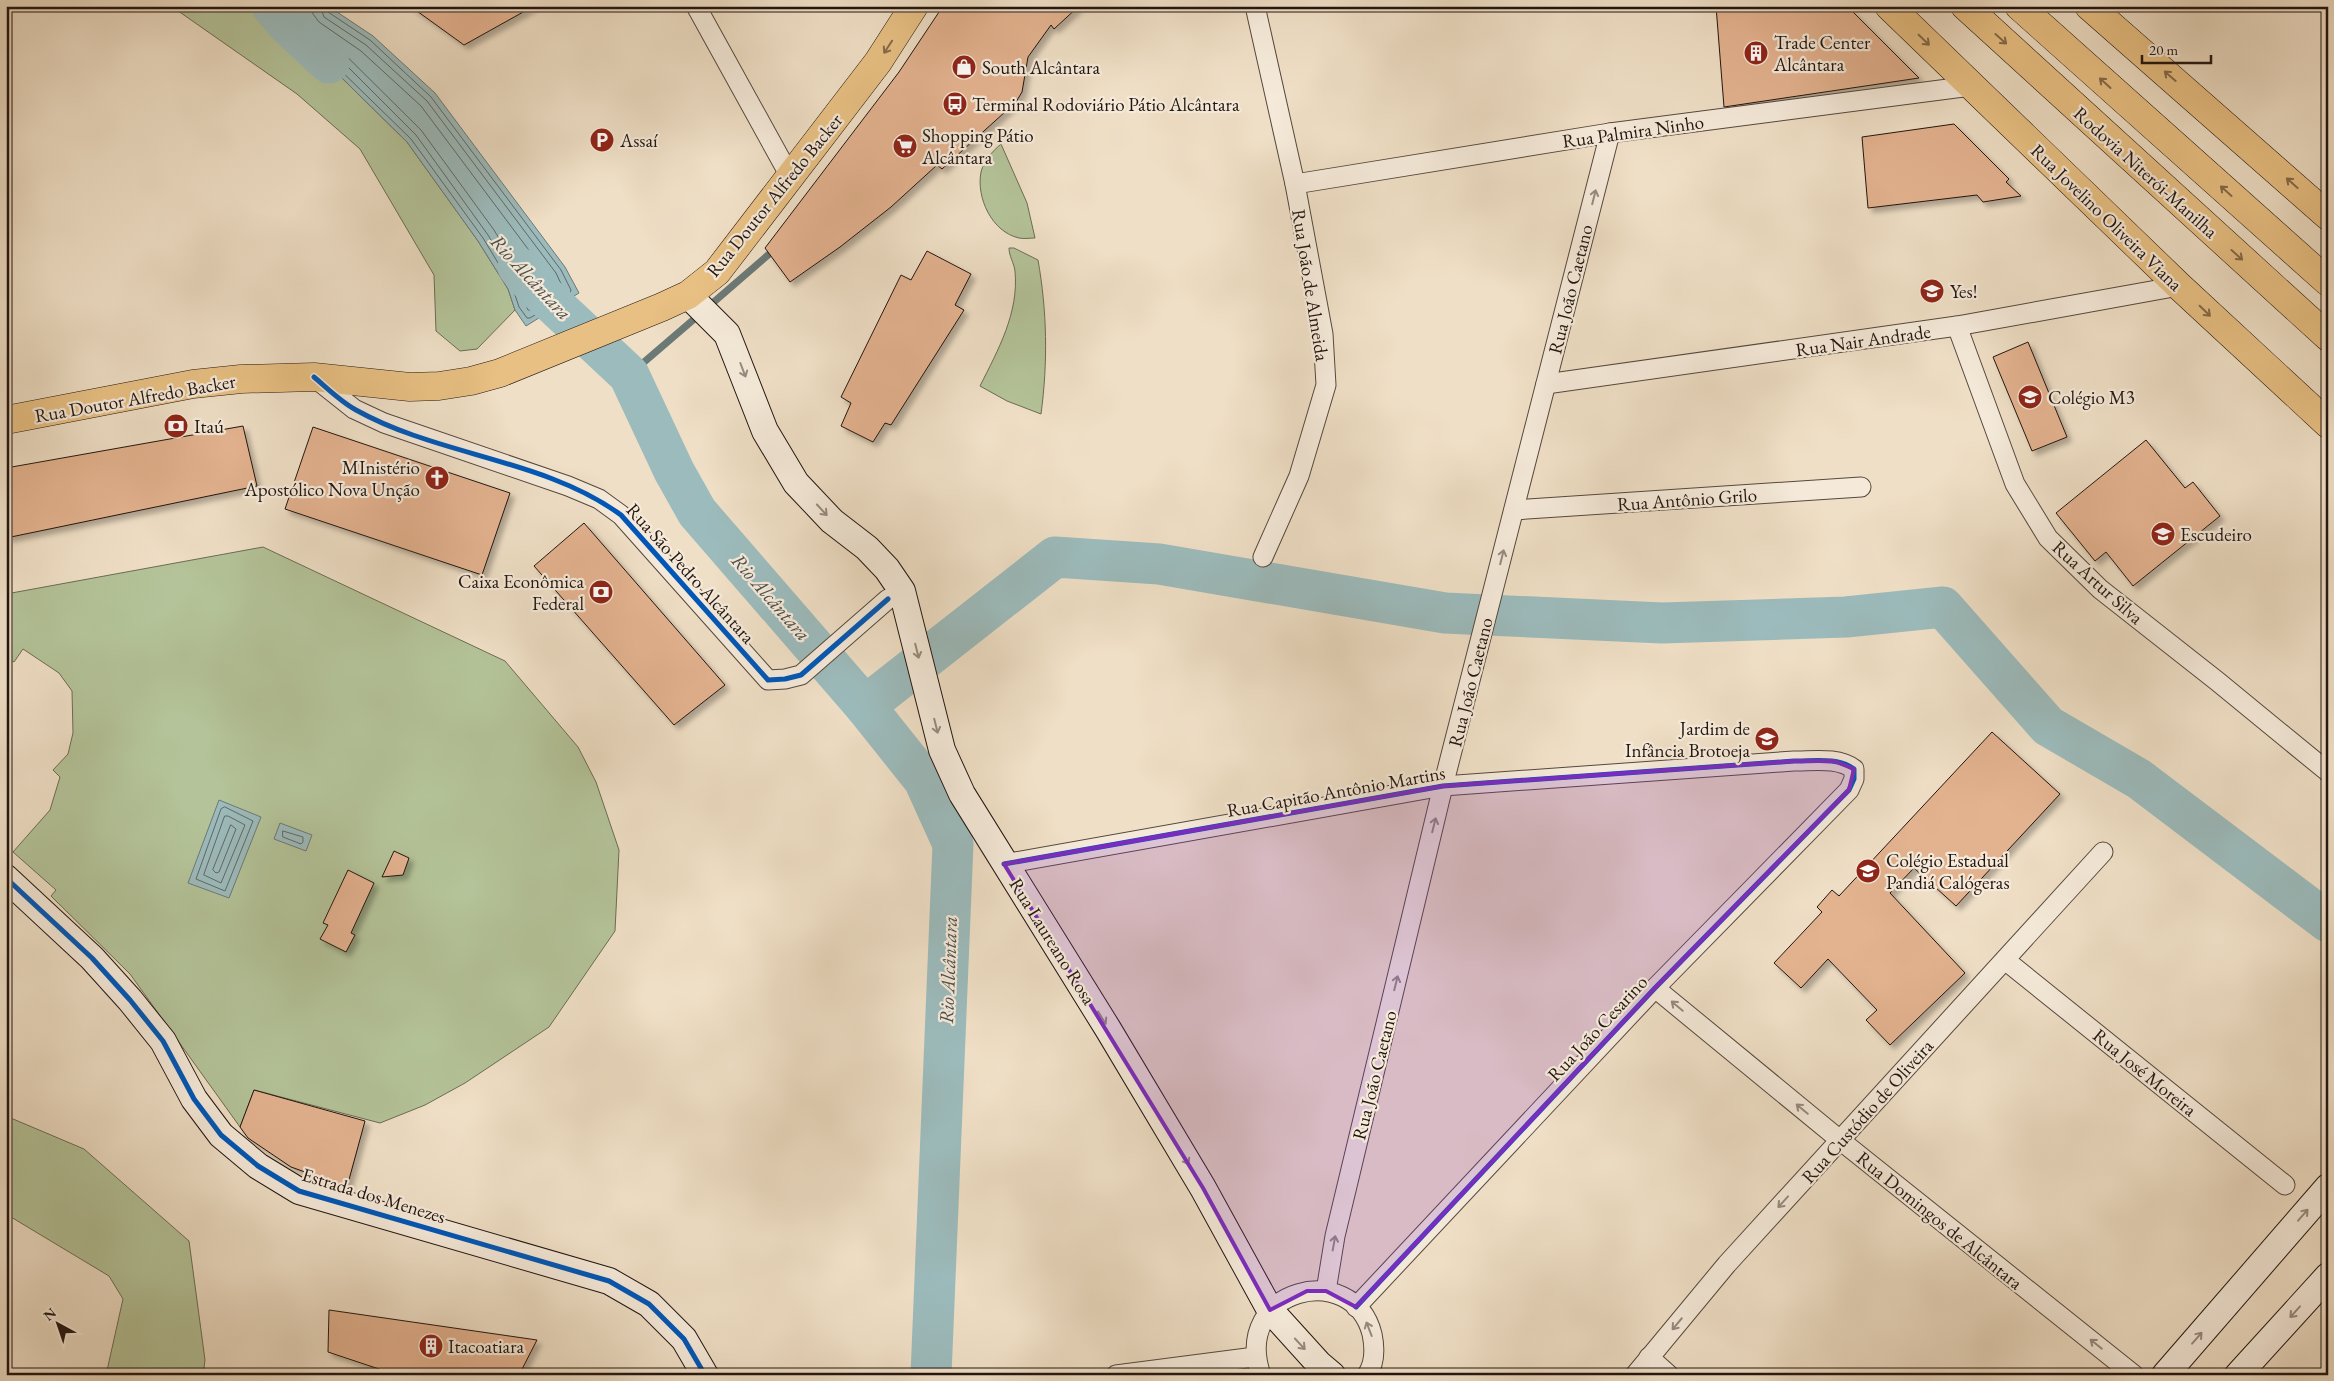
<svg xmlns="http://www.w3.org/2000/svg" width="2334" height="1381" font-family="'EB Garamond',serif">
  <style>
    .green { fill: #b4c399; stroke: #6b6c54 }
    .water { fill: #9cbbbc; stroke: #6b7977 }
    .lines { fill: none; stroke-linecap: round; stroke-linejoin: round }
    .shore { stroke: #5f6866; stroke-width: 1 }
    .stream { stroke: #6b7977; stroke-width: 7 }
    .river { stroke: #9cbbbc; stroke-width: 41 }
    .building { fill: #e3b28f; stroke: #221510; filter: url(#shadow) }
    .street-casing { stroke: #55483e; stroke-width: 21 }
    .secondary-casing { stroke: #221510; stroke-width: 28 }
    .primary-casing { stroke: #221510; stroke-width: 29 }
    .highway-casing { stroke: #221510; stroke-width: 29 }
    .street { stroke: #f5eada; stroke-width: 19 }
    .secondary { stroke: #f5eada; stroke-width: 26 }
    .primary { stroke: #e8c083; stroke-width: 28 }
    .highway { stroke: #e8c083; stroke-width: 28 }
    .cycleway-casing { stroke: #f5eada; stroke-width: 8 }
    .cycleway { stroke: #0057b8; stroke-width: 5 }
    .oneway { stroke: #856a4a }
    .oneway2 { stroke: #968a7f }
    .marked { fill: #7b2cbf; fill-opacity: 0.2; stroke: #7b2cbf; stroke-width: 4; stroke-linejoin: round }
    .labels { text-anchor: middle; stroke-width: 4.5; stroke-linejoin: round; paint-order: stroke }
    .poi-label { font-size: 19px; fill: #221510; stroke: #f5eada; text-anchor: start }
    .street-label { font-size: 19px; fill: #221510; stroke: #f5eada }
    .water-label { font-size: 20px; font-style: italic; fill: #4d4f4c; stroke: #f5eada }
  </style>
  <defs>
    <filter id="shadow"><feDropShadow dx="4.5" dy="4.5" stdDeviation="2.5" flood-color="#0004"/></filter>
  </defs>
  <rect width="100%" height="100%" fill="#efdfc6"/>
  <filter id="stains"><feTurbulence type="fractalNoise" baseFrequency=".004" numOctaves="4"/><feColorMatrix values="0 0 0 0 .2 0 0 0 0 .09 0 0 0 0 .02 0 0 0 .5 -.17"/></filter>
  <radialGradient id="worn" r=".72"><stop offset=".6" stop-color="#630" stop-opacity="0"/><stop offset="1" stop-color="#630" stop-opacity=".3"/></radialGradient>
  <g class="green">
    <path d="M 171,6 L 262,6 L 288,25 L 407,142 L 478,241 L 508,289 L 515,310 L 477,349 L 460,351 L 436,331 L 434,275 L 360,149 L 297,94 Z"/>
    <path d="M 1001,144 L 1027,203 L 1035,238 C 1030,238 1024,239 1019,238 C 992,232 976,198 981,172 C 984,160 992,152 1001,144 Z"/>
    <path d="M 1009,248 L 1014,248 L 1038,260 C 1047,311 1048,362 1041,414 L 1007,401 L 980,386 C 998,350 1019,313 1015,271 C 1014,263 1009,256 1009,248 Z"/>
    <path d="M 263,547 L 505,661 L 578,747 L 596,782 L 619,850 L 615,931 L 549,1027 L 465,1083 L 425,1105 L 380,1123 L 254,1090 L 240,1127 L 130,974 L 51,896 L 56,890 L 13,852 L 50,810 L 60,777 L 53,770 L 68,754 L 73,733 L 72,691 L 59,673 L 23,649 L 14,662 L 6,657 L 6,594 Z"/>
    <path d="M 6,1116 L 84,1149 L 189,1241 L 205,1360 L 203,1375 L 106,1375 L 123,1299 L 109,1276 L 6,1214 Z"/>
  </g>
  <g class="water">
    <path d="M 272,6 L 328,6 L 373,36 L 435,93 L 565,267 L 579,293 L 526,326 L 515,310 L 508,289 L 478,241 L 407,142 L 288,25 Z"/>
    <path d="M 219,800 L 261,817 L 229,898 L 188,883 Z"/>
    <path d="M 280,823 L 312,835 L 306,851 L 274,839 Z"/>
  </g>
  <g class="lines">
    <g class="shore">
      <path d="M 279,6 L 291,22 L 411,139 L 483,238 L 512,286 L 519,307 L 527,318 L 530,318 L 570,293 L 571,290 L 561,270 L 431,97 L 370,40 L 328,12 L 326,6"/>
      <path d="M 287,6 L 416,135 L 488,235 L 517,283 L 528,310 L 531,310 L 562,290 L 563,288 L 556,273 L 427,101 L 366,45 L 324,17 L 320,6"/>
      <path d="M 296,6 L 421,130 L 494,230 L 524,280 L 531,299 L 534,299 L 552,288 L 549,277 L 421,106 L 361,51 L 319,22 L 313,14 L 312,6"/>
      <path d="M 225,807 L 253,821 L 225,891 L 196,879 L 221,809 Z"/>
      <path d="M 225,816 L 228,816 L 245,825 L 221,883 L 204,875 Z"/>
      <path d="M 231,825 L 236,829 L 219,872 L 216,873 L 213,870 Z"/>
      <path d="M 283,831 L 303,837 L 303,842 L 301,844 L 283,837 Z"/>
    </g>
    <g class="stream">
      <path d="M 708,307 L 775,249"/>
      <path d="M 629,375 L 700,314"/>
    </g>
    <g class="river">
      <path d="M 272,6 L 288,25 L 329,63"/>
      <path d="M 518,267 L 535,287 L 629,375 L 674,471 L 697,512 L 865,706 L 924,780 L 953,844 L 931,1375"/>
      <path d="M 865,706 L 1055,557 L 1159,564 L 1445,613 L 1662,623 L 1846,617 L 1943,607 L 2048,726 L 2139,779 L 2328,922"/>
    </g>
  </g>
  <g class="building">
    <path d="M 410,6 L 534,6 L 464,45 Z"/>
    <path d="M 943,6 L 1079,6 L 1054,29 L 1051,25 L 1028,57 L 1022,92 L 1016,102 L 942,169 L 937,165 L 891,207 L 840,247 L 790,282 L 765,248 L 899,72 Z"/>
    <path d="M 1716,6 L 1847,6 L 1919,78 L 1724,107 Z"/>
    <path d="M 1954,124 L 2009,179 L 2006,182 L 2021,196 L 1983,202 L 1977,195 L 1868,208 L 1862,137 Z"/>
    <path d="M 927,251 L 971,274 L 955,305 L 964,310 L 891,425 L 885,423 L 873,442 L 841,426 L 851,403 L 841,397 L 901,275 L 911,280 Z"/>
    <path d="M 2028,342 L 2067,437 L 2032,451 L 1993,357 Z"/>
    <path d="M 243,426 L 257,486 L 6,538 L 6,468 Z"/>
    <path d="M 313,427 L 510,493 L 482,575 L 285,509 Z"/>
    <path d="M 2146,440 L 2185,488 L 2193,482 L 2220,516 L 2133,586 L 2106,552 L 2095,561 L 2056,513 Z"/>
    <path d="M 584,523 L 725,685 L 674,725 L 534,566 Z"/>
    <path d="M 1992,732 L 2060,794 L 1956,906 L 1914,868 L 1890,893 L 1965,973 L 1890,1045 L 1866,1020 L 1877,1010 L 1828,959 L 1801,988 L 1774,963 L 1822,912 L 1817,907 L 1832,890 L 1839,896 Z"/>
    <path d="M 394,851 L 409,858 L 403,875 L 382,877 Z"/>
    <path d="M 348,870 L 374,883 L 351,933 L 355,935 L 346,952 L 320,939 L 328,925 L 323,923 Z"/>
    <path d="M 254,1090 L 365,1121 L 347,1187 L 291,1167 L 248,1138 L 240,1127 Z"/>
    <path d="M 329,1310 L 537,1340 L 519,1375 L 397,1375 L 328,1352 Z"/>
  </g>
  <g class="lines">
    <defs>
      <g id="street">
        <path d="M 696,6 L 791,178"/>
        <path d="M 1255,6 L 1295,184 L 1323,334 L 1326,385 L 1299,476 L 1263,557"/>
        <path d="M 1295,184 L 1610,133 L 1971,86"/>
        <path d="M 1957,326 L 2015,484 L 2048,538 L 2100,589 L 2217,681 L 2328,772"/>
        <path d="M 315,378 L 354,409 L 384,423 L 568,486 L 599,499 L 621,515 L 768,680 L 785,679 L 801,675 L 888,599"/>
        <path d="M 1546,384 L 1957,326 L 2179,286"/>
        <path d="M 1514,510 L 1861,487"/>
        <path d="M 1004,864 L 1443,786 L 1794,761 C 1814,761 1838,757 1854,769 L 1854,779 L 1849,790 L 1655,988 L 1356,1307"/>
        <path d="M 2005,960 L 2285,1185"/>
        <path d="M 1655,988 L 1840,1140 L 2134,1375"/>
        <path d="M 1326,1291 L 1335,1236 L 1443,786 L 1610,133"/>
        <path d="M 1649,1357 L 1669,1375"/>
        <path d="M 1116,1375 L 1255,1357"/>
        <path d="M 1261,1375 C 1231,1288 1353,1259 1372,1334 C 1375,1348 1375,1363 1367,1375"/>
        <path d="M 1635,1375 L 1727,1264 L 2103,852"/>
      </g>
      <g id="secondary">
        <path d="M 688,295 L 727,334 L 765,431 L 796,483 L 832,521 L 867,548 L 887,569 L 902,591 L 942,750 L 962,794 L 1108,1029 L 1203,1188 L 1270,1310 L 1319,1364 L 1332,1375"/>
        <path d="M 6,878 L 92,958 L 130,1000 L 163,1041 L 194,1099 L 221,1135 L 258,1166 L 299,1191 L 609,1281 L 649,1304 L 684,1339 L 705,1375"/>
        <path d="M 2165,1375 L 2328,1187"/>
        <path d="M 2238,1375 L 2328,1276"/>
      </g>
      <g id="primary">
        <path d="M 1889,6 L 2179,286 L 2328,424"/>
        <path d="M 2089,6 L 2328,216"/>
        <path d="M 6,420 L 193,384 L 241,379 L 314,377 L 410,387 L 439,386 L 471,381 L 500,373 L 662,307 L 688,295 L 717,272 L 878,62 L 914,6"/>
      </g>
      <g id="highway">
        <path d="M 1965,6 L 2328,337"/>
        <path d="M 2019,6 L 2328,282"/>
      </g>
    </defs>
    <use href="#street" class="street-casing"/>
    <use href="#secondary" class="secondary-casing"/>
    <use href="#primary" class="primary-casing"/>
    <use href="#highway" class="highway-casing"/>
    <use href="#street" class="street"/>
    <use href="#secondary" class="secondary"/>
    <use href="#primary" class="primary"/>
    <use href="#highway" class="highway"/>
    <defs>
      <g id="cycleway">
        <path d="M 314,377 C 327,388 341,402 356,410 C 438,456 545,459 621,515 L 768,680 L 785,679 L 801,675 L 888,599"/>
        <path d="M 1004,864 L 1443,786 L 1794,761 C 1814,761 1838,757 1854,769 L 1854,779 L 1849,790 L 1655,988 L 1356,1307"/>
        <path d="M 6,878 L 92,958 L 130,1000 L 163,1041 L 194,1099 L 221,1135 L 258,1166 L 299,1191 L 609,1281 L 649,1304 L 684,1339 L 705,1375"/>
      </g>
    </defs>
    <use href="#cycleway" class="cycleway-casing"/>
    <use href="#cycleway" class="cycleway"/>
  </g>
  <defs><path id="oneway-shaft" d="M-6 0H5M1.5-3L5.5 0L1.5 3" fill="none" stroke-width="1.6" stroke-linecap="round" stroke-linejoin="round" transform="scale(1.25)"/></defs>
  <g class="oneway">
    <use href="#oneway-shaft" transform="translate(2001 39) rotate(42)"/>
    <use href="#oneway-shaft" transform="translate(1924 40) rotate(44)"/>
    <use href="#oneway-shaft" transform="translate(888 47) rotate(123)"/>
    <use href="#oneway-shaft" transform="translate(2170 76) rotate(-139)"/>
    <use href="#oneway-shaft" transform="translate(2105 83) rotate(-138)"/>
    <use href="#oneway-shaft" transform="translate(2292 183) rotate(-138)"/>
    <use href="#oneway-shaft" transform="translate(2226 191) rotate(-138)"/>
    <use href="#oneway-shaft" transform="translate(2237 255) rotate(42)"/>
    <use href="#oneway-shaft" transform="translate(2205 311) rotate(44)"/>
  </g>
  <g class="oneway2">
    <use href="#oneway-shaft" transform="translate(1594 197) rotate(-76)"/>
    <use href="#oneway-shaft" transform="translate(743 370) rotate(69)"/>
    <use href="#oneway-shaft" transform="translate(822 510) rotate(47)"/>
    <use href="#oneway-shaft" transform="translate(1502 557) rotate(-76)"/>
    <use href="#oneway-shaft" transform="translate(917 651) rotate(76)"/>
    <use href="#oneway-shaft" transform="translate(936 726) rotate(76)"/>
    <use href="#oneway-shaft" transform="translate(1434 825) rotate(-76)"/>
    <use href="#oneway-shaft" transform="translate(1396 983) rotate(-76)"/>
    <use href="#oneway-shaft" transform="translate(1677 1006) rotate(-140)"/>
    <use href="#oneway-shaft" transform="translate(1102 1018) rotate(58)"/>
    <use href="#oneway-shaft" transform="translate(1802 1109) rotate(-140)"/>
    <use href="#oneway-shaft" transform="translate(1185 1158) rotate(59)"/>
    <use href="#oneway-shaft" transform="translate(1783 1202) rotate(132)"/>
    <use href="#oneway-shaft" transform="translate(2303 1215) rotate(-49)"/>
    <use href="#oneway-shaft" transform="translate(1334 1243) rotate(-80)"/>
    <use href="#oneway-shaft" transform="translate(2295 1312) rotate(132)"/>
    <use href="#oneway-shaft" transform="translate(1677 1324) rotate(130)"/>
    <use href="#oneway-shaft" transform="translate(1369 1329) rotate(-111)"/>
    <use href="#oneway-shaft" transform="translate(2197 1338) rotate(-49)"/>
    <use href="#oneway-shaft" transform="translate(1300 1344) rotate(47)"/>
    <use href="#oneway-shaft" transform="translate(2096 1344) rotate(-141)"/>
  </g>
  <path class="marked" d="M 1794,761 L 1834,761 L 1854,769 L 1849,790 L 1655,988 L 1356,1307 L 1326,1291 L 1307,1291 L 1270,1310 L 1203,1188 L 1004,864 L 1443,786 Z"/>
  <defs>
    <symbol id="building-disc" viewBox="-11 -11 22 22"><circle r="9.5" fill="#8f2418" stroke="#f5eada"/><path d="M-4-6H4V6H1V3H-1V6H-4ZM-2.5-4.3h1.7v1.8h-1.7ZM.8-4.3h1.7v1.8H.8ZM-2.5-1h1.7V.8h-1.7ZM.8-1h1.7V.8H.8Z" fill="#fff"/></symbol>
    <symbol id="shop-disc" viewBox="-11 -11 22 22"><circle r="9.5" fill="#8f2418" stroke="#f5eada"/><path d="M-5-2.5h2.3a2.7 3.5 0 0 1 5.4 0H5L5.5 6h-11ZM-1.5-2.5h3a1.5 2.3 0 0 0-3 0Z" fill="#fff"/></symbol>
    <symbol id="bus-disc" viewBox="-11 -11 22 22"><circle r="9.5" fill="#8f2418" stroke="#f5eada"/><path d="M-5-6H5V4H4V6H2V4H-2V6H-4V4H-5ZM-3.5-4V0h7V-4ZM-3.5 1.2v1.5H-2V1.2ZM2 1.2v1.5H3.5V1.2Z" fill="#fff"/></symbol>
    <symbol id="parking-disc" viewBox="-11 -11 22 22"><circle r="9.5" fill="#8f2418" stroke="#f5eada"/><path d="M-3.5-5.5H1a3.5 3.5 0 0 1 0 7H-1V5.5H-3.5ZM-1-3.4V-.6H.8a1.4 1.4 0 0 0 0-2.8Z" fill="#fff"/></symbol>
    <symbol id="supermarket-disc" viewBox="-11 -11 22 22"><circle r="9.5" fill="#8f2418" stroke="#f5eada"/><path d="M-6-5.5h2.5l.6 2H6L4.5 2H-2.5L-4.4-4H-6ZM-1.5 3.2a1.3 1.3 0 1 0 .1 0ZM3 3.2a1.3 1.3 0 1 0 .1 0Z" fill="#fff"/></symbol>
    <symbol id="school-disc" viewBox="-11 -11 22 22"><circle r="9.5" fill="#8f2418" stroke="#f5eada"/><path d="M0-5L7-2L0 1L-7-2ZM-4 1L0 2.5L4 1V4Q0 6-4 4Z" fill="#fff"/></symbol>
    <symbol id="bank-disc" viewBox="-11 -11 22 22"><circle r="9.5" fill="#8f2418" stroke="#f5eada"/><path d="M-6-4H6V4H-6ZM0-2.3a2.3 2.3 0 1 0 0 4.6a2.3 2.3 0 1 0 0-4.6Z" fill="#fff"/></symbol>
    <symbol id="church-disc" viewBox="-11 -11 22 22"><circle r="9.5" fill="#8f2418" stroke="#f5eada"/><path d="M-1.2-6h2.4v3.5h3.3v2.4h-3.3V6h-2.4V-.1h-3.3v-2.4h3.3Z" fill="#fff"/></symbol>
  </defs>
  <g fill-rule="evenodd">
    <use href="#building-disc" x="1742" y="39" width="28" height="28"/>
    <use href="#shop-disc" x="950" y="53" width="28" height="28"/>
    <use href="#bus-disc" x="941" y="90" width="28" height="28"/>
    <use href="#parking-disc" x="588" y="126" width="28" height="28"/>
    <use href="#supermarket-disc" x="891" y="132" width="28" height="28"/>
    <use href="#school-disc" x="1918" y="277" width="28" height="28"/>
    <use href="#school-disc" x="2016" y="383" width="28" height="28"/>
    <use href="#bank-disc" x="162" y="412" width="28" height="28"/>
    <use href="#church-disc" x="423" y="464" width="28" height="28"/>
    <use href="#school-disc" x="2149" y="520" width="28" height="28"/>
    <use href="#bank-disc" x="587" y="578" width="28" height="28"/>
    <use href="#school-disc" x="1753" y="725" width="28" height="28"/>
    <use href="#school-disc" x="1854" y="857" width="28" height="28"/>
    <use href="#building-disc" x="417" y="1332" width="28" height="28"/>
  </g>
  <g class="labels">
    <g class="poi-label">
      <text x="1774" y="49">Trade Center<tspan x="1774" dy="22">Alcântara</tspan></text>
      <text x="982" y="74">South Alcântara</text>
      <text x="972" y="111">Terminal Rodoviário Pátio Alcântara</text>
      <text x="922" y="142">Shopping Pátio<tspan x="922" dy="22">Alcântara</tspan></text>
      <text x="620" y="147">Assaí</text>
      <text x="1950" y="298">Yes!</text>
      <text x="2048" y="404">Colégio M3</text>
      <text x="194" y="433">Itaú</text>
      <text x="420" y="474" text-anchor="end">MInistério<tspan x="420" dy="22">Apostólico Nova Unção</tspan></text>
      <text x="2180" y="541">Escudeiro</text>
      <text x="584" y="588" text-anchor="end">Caixa Econômica<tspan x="584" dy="22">Federal</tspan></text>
      <text x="1750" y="735" text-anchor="end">Jardim de<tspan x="1750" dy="22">Infância Brotoeja</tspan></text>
      <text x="1886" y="867">Colégio Estadual<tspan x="1886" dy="22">Pandiá Calógeras</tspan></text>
      <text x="448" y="1353">Itacoatiara</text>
    </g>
    <g class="street-label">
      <text transform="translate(1633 131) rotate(-8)" y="7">Rua Palmira Ninho</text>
      <text transform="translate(2146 172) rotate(42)" y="7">Rodovia Niterói-Manilha</text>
      <text transform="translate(774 195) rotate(-51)" y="7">Rua Doutor Alfredo Backer</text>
      <text transform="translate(2107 217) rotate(44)" y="7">Rua Jovelino Oliveira Viana</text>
      <text transform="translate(1311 285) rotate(81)" y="7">Rua João de Almeida</text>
      <text transform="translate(1570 289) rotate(-76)" y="7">Rua João Caetano</text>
      <text transform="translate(1863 340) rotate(-8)" y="7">Rua Nair Andrade</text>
      <text transform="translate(135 398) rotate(-10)" y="7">Rua Doutor Alfredo Backer</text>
      <text transform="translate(1687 499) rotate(-4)" y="7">Rua Antônio Grilo</text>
      <text transform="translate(691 573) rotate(48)" y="7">Rua São Pedro Alcântara</text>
      <text transform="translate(2098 582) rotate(42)" y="7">Rua Artur Silva</text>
      <text transform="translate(1470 682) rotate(-76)" y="7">Rua João Caetano</text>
      <text transform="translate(1336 791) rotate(-10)" y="7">Rua Capitão Antônio Martins</text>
      <text transform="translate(1053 941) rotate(58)" y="7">Rua Laureano Rosa</text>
      <text transform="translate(1597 1028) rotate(-47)" y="7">Rua João Cesarino</text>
      <text transform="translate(2145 1072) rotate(39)" y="7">Rua José Moreira</text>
      <text transform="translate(1374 1075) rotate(-76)" y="7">Rua João Caetano</text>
      <text transform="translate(1867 1111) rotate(-48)" y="7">Rua Custódio de Oliveira</text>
      <text transform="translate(374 1195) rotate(17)" y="7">Estrada dos Menezes</text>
      <text transform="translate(1940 1220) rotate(39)" y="7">Rua Domingos de Alcântara</text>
    </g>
    <g class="water-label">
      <text transform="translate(531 277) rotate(47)" y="7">Rio Alcântara</text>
      <text transform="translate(771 597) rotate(49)" y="7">Rio Alcântara</text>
      <text transform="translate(948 970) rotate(-88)" y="7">Rio Alcântara</text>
    </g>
  </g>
  <rect width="2334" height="1381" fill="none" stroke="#efdfc6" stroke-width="25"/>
  <rect x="8" y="8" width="2319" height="1366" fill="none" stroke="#221510" stroke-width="2.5"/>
  <rect x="12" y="12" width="2309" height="1356" fill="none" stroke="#221510"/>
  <g transform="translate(58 1324) rotate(320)" stroke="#f5eada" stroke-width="4" paint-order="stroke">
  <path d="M0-4L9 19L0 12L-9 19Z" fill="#221510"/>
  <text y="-8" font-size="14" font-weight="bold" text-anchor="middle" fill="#221510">N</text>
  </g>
  <path d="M2142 55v8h69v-8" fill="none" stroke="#221510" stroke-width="2.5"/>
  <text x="2149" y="55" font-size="15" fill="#221510" stroke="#f5eada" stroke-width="4" paint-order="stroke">20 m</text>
  <rect width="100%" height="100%" filter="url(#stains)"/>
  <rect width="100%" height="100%" fill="url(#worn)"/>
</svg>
